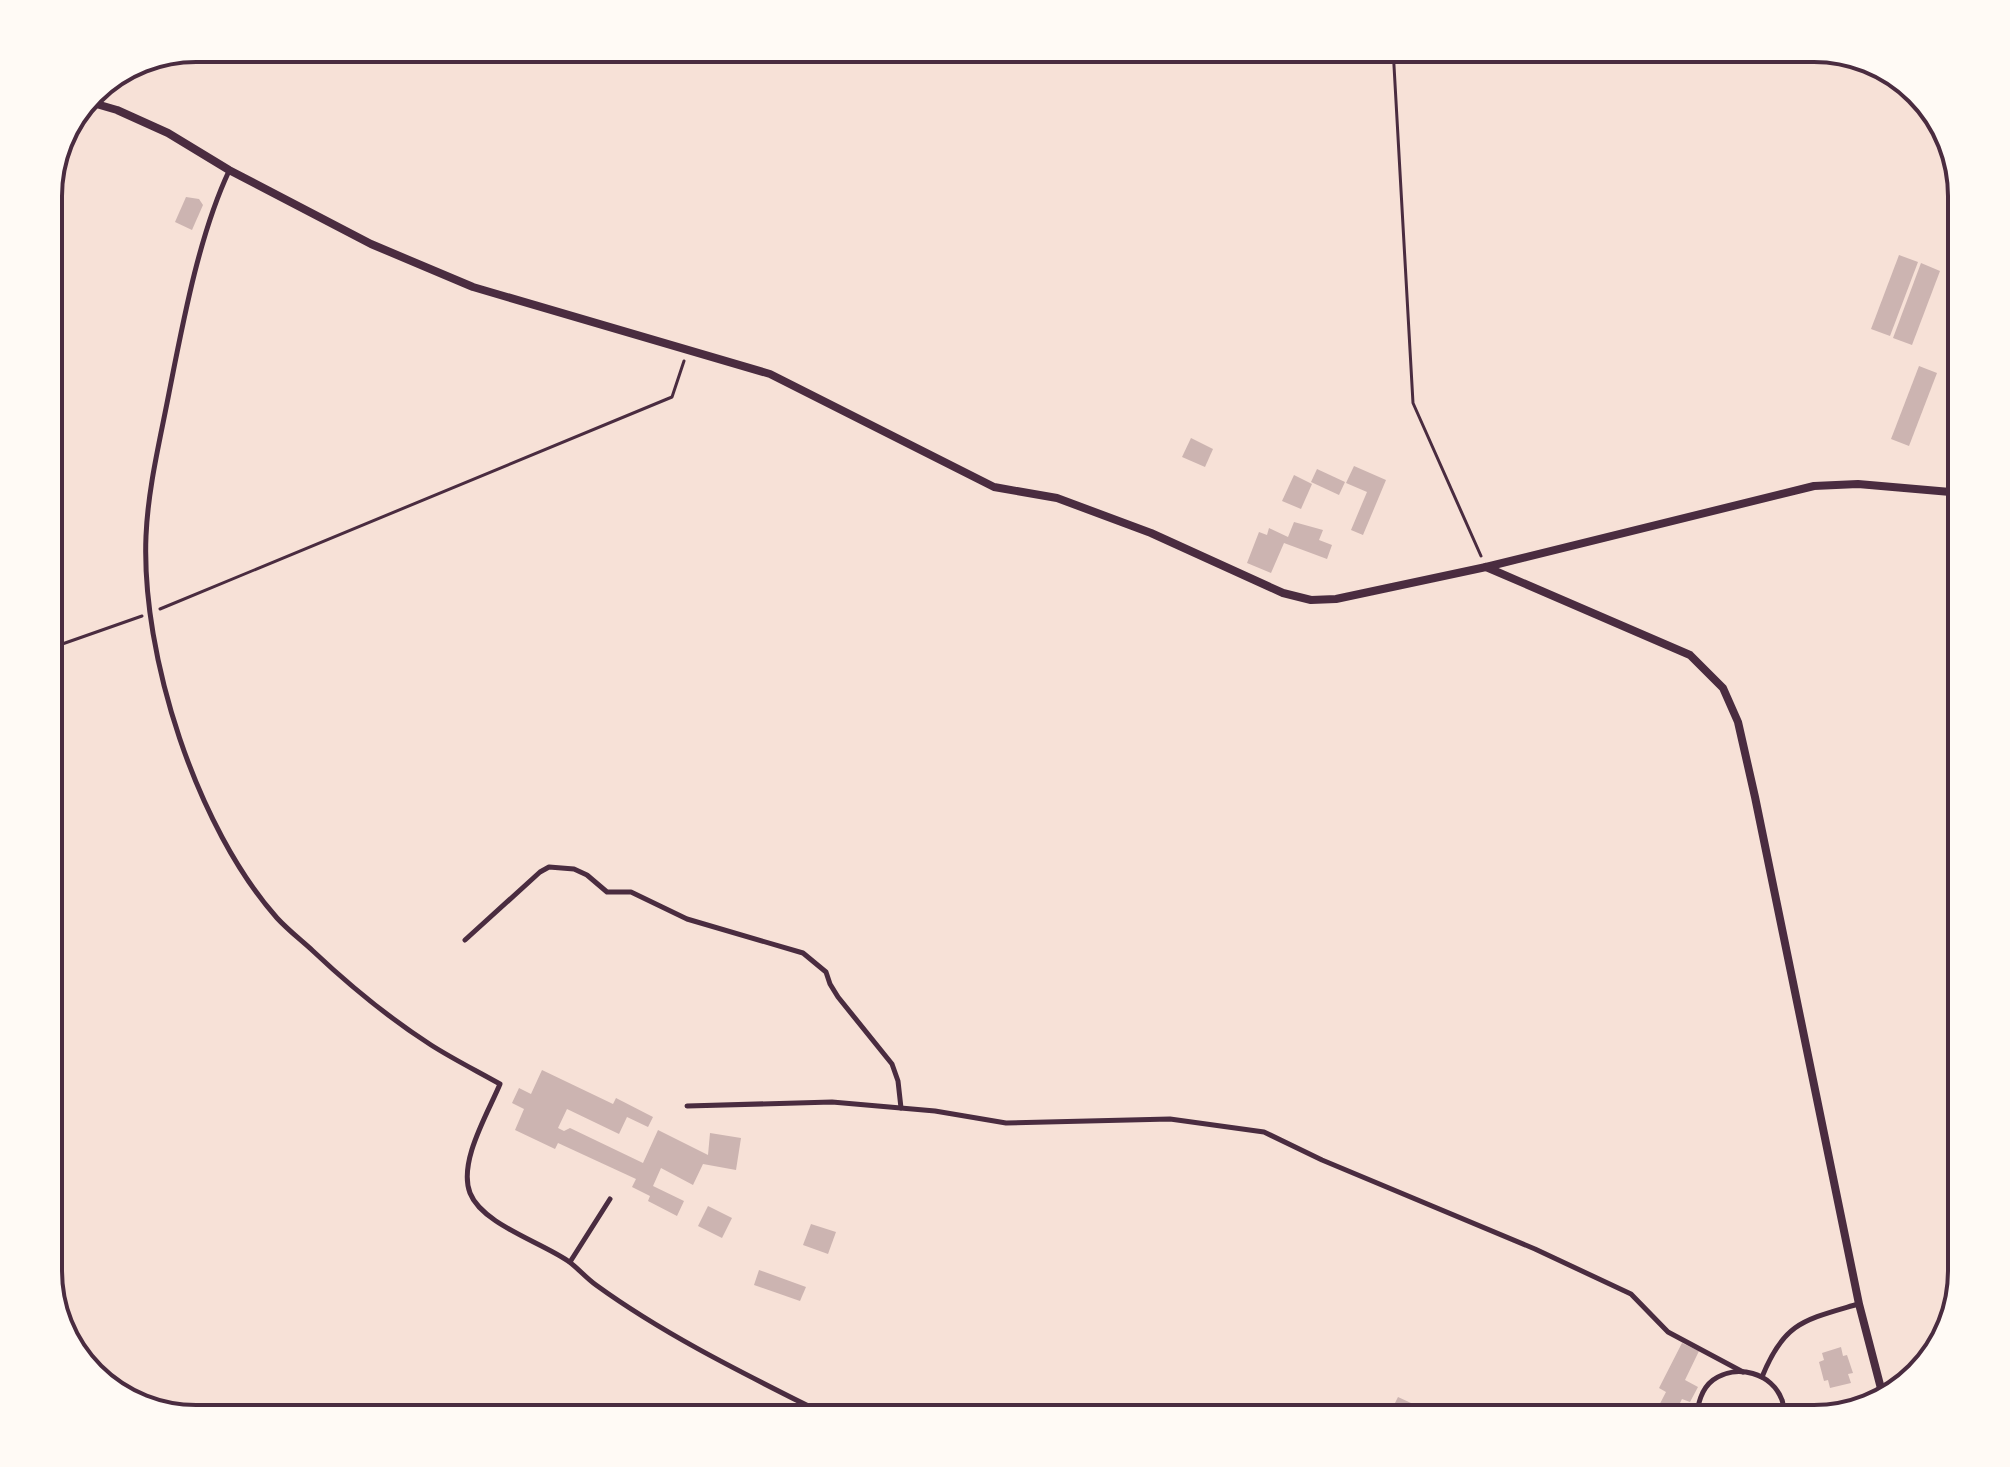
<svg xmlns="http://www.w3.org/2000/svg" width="2010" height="1467" font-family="'Times New Roman',serif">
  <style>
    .building { fill: #ccb4b1 }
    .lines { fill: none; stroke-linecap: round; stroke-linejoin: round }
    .path { stroke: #4a2c40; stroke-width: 3 }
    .service { stroke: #4a2c40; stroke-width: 5 }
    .minor { stroke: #4a2c40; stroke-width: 8 }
    .rim { fill: none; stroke: #4a2c40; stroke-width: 4 }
  </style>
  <rect width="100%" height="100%" fill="#f7e1d7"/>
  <g class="building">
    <path d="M 186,197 L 199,199 L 203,205 L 192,230 L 175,222 Z"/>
    <path d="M 1899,255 L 1918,262 L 1890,336 L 1871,329 Z"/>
    <path d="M 1921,263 L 1940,271 L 1912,345 L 1893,338 Z"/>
    <path d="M 1919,366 L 1937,373 L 1909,446 L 1891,439 Z"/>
    <path d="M 1191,438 L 1213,449 L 1205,467 L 1182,457 Z"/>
    <path d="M 1354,466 L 1386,480 L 1363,535 L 1351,530 L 1367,492 L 1346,483 Z"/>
    <path d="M 1317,469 L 1345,482 L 1339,495 L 1311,482 Z"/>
    <path d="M 1294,475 L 1312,484 L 1301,509 L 1282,501 Z"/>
    <path d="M 1294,522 L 1323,530 L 1319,540 L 1332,545 L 1327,559 L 1284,543 L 1271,573 L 1247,563 L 1259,532 L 1267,535 L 1269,528 L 1288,537 Z"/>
    <path d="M 542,1070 L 613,1104 L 616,1098 L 653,1117 L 648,1127 L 627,1117 L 619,1134 L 567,1109 L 558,1128 L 564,1131 L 570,1128 L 643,1163 L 658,1130 L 708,1155 L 710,1133 L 741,1138 L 736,1170 L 703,1164 L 693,1185 L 661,1168 L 653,1186 L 684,1201 L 677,1216 L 648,1201 L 650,1196 L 632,1187 L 636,1179 L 558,1143 L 555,1149 L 515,1130 L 524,1109 L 512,1103 L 519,1088 L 531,1094 Z"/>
    <path d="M 708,1206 L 732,1218 L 722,1238 L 698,1226 Z"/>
    <path d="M 811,1224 L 836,1232 L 828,1254 L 803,1245 Z"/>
    <path d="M 759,1270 L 806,1287 L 800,1301 L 754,1285 Z"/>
    <path d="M 1682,1343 L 1699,1351 L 1685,1380 L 1698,1387 L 1690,1402 L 1682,1399 L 1672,1419 L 1652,1419 L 1666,1392 L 1659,1388 Z"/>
    <path d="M 1841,1347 L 1843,1356 L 1847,1355 L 1853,1373 L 1848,1374 L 1851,1383 L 1830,1388 L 1828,1380 L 1824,1381 L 1819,1362 L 1824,1360 L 1822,1353 Z"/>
    <path d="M 1398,1397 L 1437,1415 L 1435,1419 L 1419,1419 L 1393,1407 Z"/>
  </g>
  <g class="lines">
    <g class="path">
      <path d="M 1393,48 L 1413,403 L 1481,556"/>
      <path d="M 160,609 L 672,397 L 684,361"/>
      <path d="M 48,649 L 142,616"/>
    </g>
    <g class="service">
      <path d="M 229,171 C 199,235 183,322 169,393 C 160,440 148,488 146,536 C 141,656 197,828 277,918 C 288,930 301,940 313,951 C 349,985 389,1018 431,1045 C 453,1059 477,1071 500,1084 C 488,1113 458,1162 470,1193 C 482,1224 541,1242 568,1261 C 578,1268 586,1278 596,1285 C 669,1338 753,1378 834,1419"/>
      <path d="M 465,940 L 540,872 L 549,867 L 574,869 L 587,875 L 607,892 L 631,892 L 687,919 L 803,953 L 826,972 L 830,984 L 838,997 L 892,1064 L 898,1081 L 901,1108"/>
      <path d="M 687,1106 L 832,1102 L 935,1111 L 1006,1123 L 1170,1119 L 1264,1132 L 1322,1160 L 1535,1249 L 1631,1294 L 1668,1332 L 1743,1372"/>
      <path d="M 570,1262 L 610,1199"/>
      <path d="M 1762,1377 C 1784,1322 1804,1320 1858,1304"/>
      <path d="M 1696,1419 C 1698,1404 1701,1389 1713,1380 C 1737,1363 1772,1373 1782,1400 C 1784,1405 1783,1413 1784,1419"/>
    </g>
    <g class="minor">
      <path d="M 86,101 L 117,110 L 168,133 L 229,170 L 371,244 L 473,287 L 770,374 L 994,487 L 1057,498 L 1151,533 L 1283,593 L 1311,600 L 1336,599 L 1486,567 L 1814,486 L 1858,484 L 1962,493"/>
      <path d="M 1486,567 L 1690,655 L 1723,688 L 1738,722 L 1755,797 L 1859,1304 L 1884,1400"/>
    </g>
  </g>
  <path d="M0 0H2010V1467H0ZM196 62H1814A134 134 0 0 1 1948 196V1271A134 134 0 0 1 1814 1405H196A134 134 0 0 1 62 1271V196A134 134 0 0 1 196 62Z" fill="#fffaf5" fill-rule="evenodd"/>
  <path class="rim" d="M196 62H1814A134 134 0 0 1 1948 196V1271A134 134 0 0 1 1814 1405H196A134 134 0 0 1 62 1271V196A134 134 0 0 1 196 62Z"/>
</svg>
